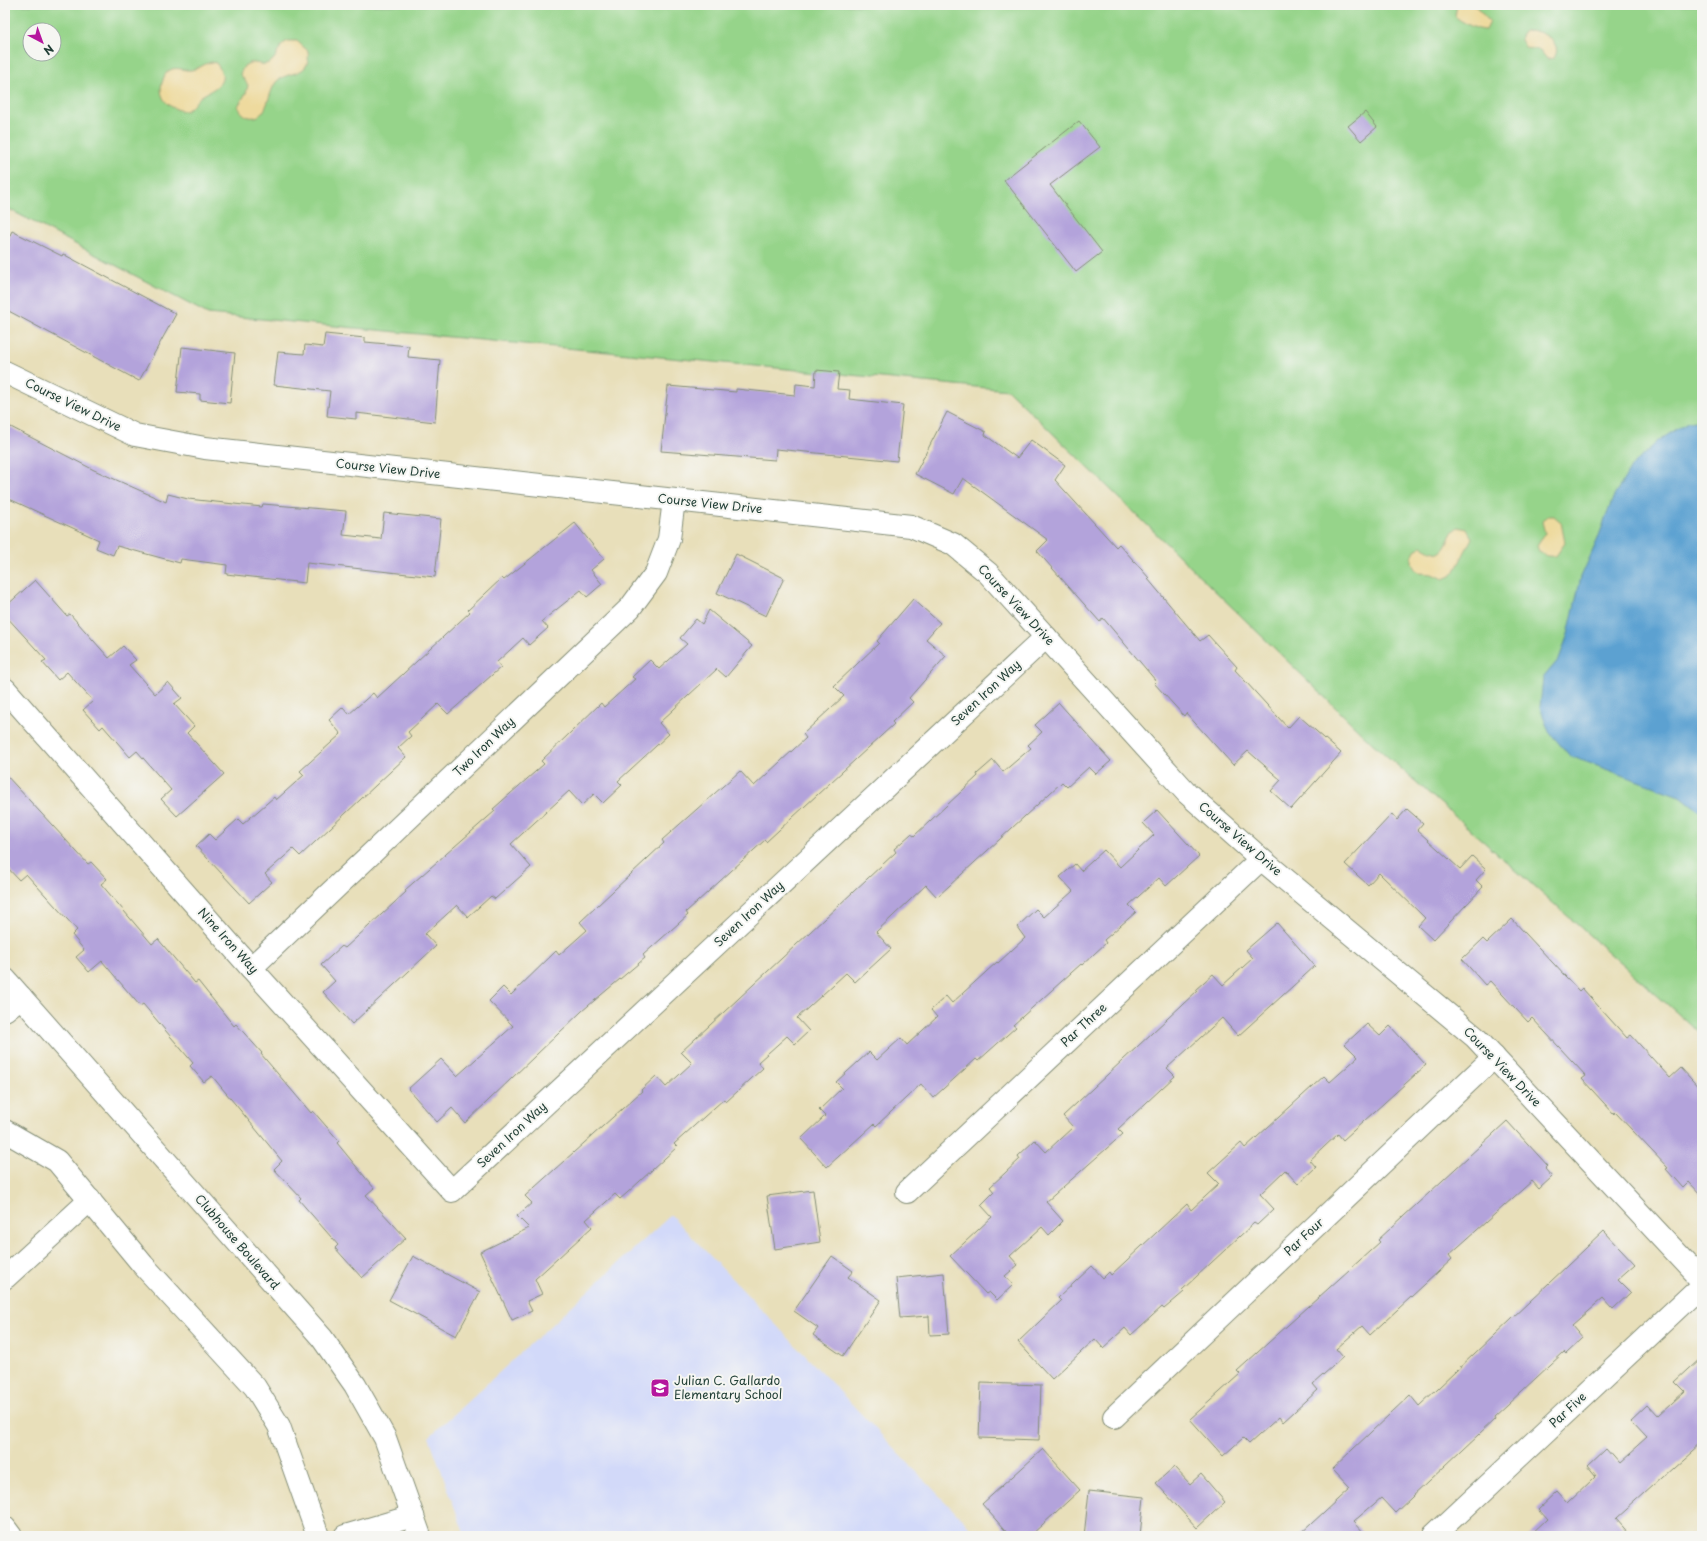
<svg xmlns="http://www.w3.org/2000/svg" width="1707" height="1541" font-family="'Playpen Sans',sans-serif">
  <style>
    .built { fill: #d2d9f9 }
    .green { fill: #96d48a; stroke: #5a885f; fill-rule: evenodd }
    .sand { fill: #eeda9e; stroke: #868c69 }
    .water { fill: #5ba1d1; stroke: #3d6f82 }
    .building { fill: #b3a3db }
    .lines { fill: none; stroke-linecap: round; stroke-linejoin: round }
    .minor-casing { stroke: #848e77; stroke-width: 24 }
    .minor { stroke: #fff; stroke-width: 22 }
    .labels { text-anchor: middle; stroke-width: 4; stroke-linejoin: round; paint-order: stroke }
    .street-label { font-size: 12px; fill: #1f3d34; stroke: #f6f6f2 }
    .poi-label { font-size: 12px; fill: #1f3d34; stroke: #f6f6f2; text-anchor: start }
  </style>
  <rect width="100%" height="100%" fill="#f6f6f2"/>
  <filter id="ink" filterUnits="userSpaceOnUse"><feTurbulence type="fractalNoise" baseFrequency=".025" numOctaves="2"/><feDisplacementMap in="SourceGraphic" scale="8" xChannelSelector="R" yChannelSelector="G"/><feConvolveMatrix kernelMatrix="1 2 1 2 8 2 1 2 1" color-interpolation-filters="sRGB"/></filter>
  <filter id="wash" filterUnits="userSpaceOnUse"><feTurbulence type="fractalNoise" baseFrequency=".012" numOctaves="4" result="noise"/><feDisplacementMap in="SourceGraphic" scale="16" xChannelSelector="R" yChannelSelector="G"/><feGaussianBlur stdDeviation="0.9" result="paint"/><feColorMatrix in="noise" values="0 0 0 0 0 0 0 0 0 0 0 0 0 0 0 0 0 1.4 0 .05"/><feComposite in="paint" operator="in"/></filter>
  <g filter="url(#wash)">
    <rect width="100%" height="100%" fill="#e8dfba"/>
    <path class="built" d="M 671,1215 L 978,1536 L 465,1536 L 429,1437 Z"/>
    <path class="green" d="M 5,5 L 1702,5 L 1702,1035 L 1371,742 L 1008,390 L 208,314 L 5,207 ZM 30,30 L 54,30 L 54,54 L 30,54 Z"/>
    <g class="sand">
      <path d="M 1457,5 L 1477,5 L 1478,9 L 1490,22 L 1486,30 C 1479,31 1459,21 1455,16 Z"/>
      <path d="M 1530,30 C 1542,31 1564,43 1554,58 L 1547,59 L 1540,50 L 1526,48 L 1521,40 L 1521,36 L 1525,31 Z"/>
      <path d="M 288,41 L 297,41 L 308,51 C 311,77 292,70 278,80 C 267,89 270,121 249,117 C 243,115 240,111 238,106 L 246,93 L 248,85 L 240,74 L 244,66 L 249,63 C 255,62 261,65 266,64 C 279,61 276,45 288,41 Z"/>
      <path d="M 211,62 L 216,63 C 235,86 206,90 198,99 C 194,104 192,107 186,111 C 169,110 156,97 163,80 C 164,76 166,72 170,70 C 177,66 184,71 191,70 C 199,69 203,64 211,62 Z"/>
      <path d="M 1548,516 L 1554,516 L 1561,522 L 1565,543 L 1556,556 C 1547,557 1538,555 1537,545 L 1545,533 L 1542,522 Z"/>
      <path d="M 1458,527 L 1467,529 L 1472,538 L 1455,571 L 1452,575 L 1443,579 L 1432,574 L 1419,573 C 1411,566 1410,560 1415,550 L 1422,546 L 1431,551 L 1439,553 C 1450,547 1447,533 1458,527 Z"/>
    </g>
    <path class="water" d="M 1702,420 L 1702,813 L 1682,797 L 1570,756 L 1549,732 L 1540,707 L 1543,678 L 1559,659 L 1568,634 L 1581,577 L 1597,541 L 1613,498 L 1631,467 L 1658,441 L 1688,422 Z"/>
    <g id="blocks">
      <g class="building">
        <path d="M 1365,112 L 1377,127 L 1361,141 L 1348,126 Z"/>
        <path d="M 1079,121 L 1100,147 L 1050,185 L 1102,252 L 1076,272 L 1004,180 Z"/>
        <path d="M 12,231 L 62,256 L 63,254 L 176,314 L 139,381 L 5,309 L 5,245 Z"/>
        <path d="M 325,334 L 365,338 L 365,342 L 409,346 L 408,357 L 440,360 L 435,422 L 356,413 L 356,419 L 327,416 L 330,391 L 274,385 L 278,352 L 304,354 L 305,345 L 323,347 Z"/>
        <path d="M 182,347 L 235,353 L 230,403 L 200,400 L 200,394 L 177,392 Z"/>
        <path d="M 816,370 L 839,372 L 837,389 L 850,390 L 849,399 L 903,405 L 897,461 L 776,449 L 775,460 L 661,451 L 668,386 L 736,392 L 736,389 L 795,395 L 796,384 L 815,386 Z"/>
        <path d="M 947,412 L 986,432 L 985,435 L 1017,458 L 1031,440 L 1065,465 L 1055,480 L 1116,547 L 1119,544 L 1149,578 L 1148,579 L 1200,641 L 1208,635 L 1237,667 L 1235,670 L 1288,728 L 1299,716 L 1341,753 L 1291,809 L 1271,791 L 1281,780 L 1248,751 L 1233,765 L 1186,713 L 1184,716 L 1154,683 L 1156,681 L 1103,618 L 1100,622 L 1037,551 L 1048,540 L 963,478 L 954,494 L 915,474 Z"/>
        <path d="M 5,424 L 94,470 L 166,502 L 168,494 L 188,499 L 262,507 L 263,504 L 346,511 L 343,535 L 381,539 L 384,513 L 441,519 L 435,577 L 307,563 L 305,583 L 226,574 L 227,565 L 181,559 L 180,563 L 117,546 L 113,555 L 96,548 L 99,540 L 5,497 Z"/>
        <path d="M 575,523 L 604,559 L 591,570 L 602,584 L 587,597 L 581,590 L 542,621 L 548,628 L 529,645 L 523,638 L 497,662 L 501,667 L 448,714 L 438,704 L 408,732 L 411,736 L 398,748 L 406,757 L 300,856 L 293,849 L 265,874 L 272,882 L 249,903 L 196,846 L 209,834 L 215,840 L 238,819 L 243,824 L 274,797 L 276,800 L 304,775 L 300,771 L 341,734 L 329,720 L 343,707 L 349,714 L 373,693 L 377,698 L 470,612 L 468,610 L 502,578 L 504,580 Z"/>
        <path d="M 736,554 L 784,578 L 766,616 L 717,593 Z"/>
        <path d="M 35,580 L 67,616 L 70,614 L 109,658 L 123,646 L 136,660 L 129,665 L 155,694 L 168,682 L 182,698 L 174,704 L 194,726 L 187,733 L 224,774 L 177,816 L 161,799 L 171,790 L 137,751 L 130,757 L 103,726 L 100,729 L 83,710 L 93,701 L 67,672 L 58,680 L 42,662 L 46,660 L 5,615 L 5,607 Z"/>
        <path d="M 913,599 L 940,623 L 926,639 L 946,656 L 909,698 L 913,702 L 892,722 L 894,724 L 766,842 L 765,840 L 686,912 L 688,915 L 643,955 L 645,958 L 582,1011 L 465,1123 L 452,1108 L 437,1122 L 408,1089 L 441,1059 L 457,1076 L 513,1026 L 489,1001 L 503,987 L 511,995 L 556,951 L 559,955 L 587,930 L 580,922 L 664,843 L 662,840 L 740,771 L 754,786 L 806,738 L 803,734 L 844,696 L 834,686 L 879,643 L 877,641 Z"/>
        <path d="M 709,610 L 752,646 L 726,677 L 717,669 L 659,723 L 669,734 L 618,781 L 622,785 L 603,803 L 594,794 L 582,805 L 569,791 L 511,844 L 531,867 L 495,899 L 491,896 L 468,917 L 457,905 L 425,934 L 436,946 L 352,1024 L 323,992 L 335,981 L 321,965 L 342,946 L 345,948 L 406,892 L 405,890 L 495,811 L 493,809 L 544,764 L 541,761 L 601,703 L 604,707 L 635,679 L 632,677 L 650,660 L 659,669 L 687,644 L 680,638 L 696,619 L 702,624 Z"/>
        <path d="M 1059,703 L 1111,761 L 1096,774 L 1089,767 L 1067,787 L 1062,782 L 937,897 L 926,885 L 876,932 L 891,949 L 855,982 L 846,973 L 797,1018 L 809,1031 L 795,1044 L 787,1036 L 758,1062 L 763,1068 L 726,1102 L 724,1099 L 674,1144 L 677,1147 L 627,1193 L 620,1199 L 615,1194 L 586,1220 L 592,1227 L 535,1279 L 542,1294 L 527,1301 L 532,1311 L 512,1320 L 480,1252 L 529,1228 L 517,1216 L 532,1203 L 525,1196 L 642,1091 L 641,1090 L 656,1076 L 666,1087 L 692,1063 L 681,1052 L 896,852 L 894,849 L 911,834 L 914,836 L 978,776 L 977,774 L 993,760 L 1003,772 L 1031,748 L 1028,745 L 1042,732 L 1035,725 Z"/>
        <path d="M 5,774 L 88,864 L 91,862 L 107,879 L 101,884 L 152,944 L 158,939 L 195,983 L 198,981 L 234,1026 L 236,1024 L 262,1053 L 261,1054 L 311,1113 L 313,1111 L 339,1141 L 337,1143 L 374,1188 L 366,1195 L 406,1238 L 362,1278 L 335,1248 L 338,1245 L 299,1200 L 301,1198 L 274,1169 L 282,1161 L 212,1076 L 204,1082 L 190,1066 L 193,1063 L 143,1004 L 140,1006 L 102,961 L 89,972 L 76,957 L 84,950 L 72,935 L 77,930 L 26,874 L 19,880 L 5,865 Z"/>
        <path d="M 1407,809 L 1423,823 L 1417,830 L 1460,869 L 1472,856 L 1486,869 L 1476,880 L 1483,887 L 1433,940 L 1418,926 L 1425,918 L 1379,873 L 1368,885 L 1345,864 L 1392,814 L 1397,820 Z"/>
        <path d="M 1157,810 L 1199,856 L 1166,886 L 1159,878 L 1129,905 L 1136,912 L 1104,940 L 1106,943 L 1082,965 L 1081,964 L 1013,1025 L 1016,1027 L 978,1061 L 976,1059 L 933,1098 L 921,1084 L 876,1126 L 874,1124 L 827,1167 L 801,1139 L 825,1116 L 819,1110 L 842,1088 L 836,1082 L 869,1052 L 877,1060 L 901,1038 L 907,1045 L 937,1017 L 931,1010 L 946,996 L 952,1003 L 997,962 L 998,963 L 1025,938 L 1017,927 L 1036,909 L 1044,917 L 1073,891 L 1060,877 L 1075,864 L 1081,871 L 1104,850 L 1120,867 L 1154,835 L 1143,823 Z"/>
        <path d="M 1512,919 L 1579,991 L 1582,988 L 1627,1038 L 1631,1035 L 1670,1078 L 1681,1068 L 1702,1091 L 1702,1196 L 1689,1182 L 1683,1188 L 1666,1169 L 1668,1168 L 1615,1112 L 1614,1114 L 1582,1079 L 1586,1076 L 1532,1018 L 1528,1022 L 1490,981 L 1485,985 L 1462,959 L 1483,939 L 1487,943 Z"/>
        <path d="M 1277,923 L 1315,966 L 1238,1036 L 1222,1018 L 1167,1068 L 1175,1076 L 1118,1129 L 1123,1134 L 1046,1202 L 1063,1221 L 1049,1235 L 1042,1227 L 1010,1256 L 1018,1265 L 1005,1276 L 1013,1285 L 997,1300 L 989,1292 L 986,1294 L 950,1256 L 992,1217 L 981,1205 L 994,1192 L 990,1187 L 1020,1159 L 1018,1156 L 1035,1140 L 1046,1152 L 1073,1127 L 1063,1116 L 1197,991 L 1195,990 L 1213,974 L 1223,985 L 1253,958 L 1246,950 Z"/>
        <path d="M 1367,1024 L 1380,1036 L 1390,1026 L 1426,1065 L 1343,1140 L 1338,1134 L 1310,1160 L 1316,1167 L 1298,1184 L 1285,1170 L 1260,1194 L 1274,1209 L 1257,1225 L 1254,1223 L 1182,1290 L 1184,1292 L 1164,1309 L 1162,1307 L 1131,1335 L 1125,1328 L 1103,1348 L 1095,1339 L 1052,1379 L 1018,1342 L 1061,1301 L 1058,1298 L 1092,1266 L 1103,1278 L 1109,1272 L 1111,1275 L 1187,1204 L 1191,1210 L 1219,1184 L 1208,1173 L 1241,1143 L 1245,1148 L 1324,1076 L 1330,1082 L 1358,1057 L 1345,1044 Z"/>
        <path d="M 1507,1121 L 1548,1166 L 1545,1169 L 1552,1177 L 1539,1189 L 1532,1181 L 1449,1255 L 1452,1259 L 1370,1335 L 1362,1326 L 1336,1349 L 1343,1357 L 1313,1384 L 1318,1390 L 1283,1422 L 1279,1417 L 1249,1444 L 1243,1438 L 1223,1456 L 1190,1419 L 1240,1374 L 1237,1371 L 1380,1242 L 1378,1240 Z"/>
        <path d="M 813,1190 L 820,1242 L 775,1249 L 767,1196 Z"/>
        <path d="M 1604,1231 L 1635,1264 L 1618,1279 L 1631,1292 L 1613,1309 L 1603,1298 L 1572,1325 L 1583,1338 L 1566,1354 L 1564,1352 L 1494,1417 L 1495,1419 L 1395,1513 L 1381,1498 L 1353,1522 L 1366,1536 L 1298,1536 L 1350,1488 L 1332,1469 L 1410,1395 L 1419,1406 Z"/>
        <path d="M 413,1256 L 480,1292 L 456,1336 L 389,1300 Z"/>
        <path d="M 832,1256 L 853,1271 L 848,1277 L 881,1300 L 843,1356 L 813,1335 L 818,1328 L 794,1311 Z"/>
        <path d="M 944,1273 L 949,1334 L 930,1335 L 929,1316 L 900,1318 L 896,1278 Z"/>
        <path d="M 1702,1357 L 1702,1441 L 1615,1519 L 1630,1536 L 1529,1536 L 1547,1519 L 1538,1509 L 1556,1492 L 1567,1504 L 1596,1476 L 1587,1465 L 1605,1448 L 1618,1463 L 1647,1437 L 1631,1420 L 1648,1404 L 1659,1416 L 1685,1392 L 1675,1382 Z"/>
        <path d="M 981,1383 L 1041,1385 L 1039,1440 L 979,1438 Z"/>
        <path d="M 1043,1449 L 1080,1490 L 1030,1536 L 1010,1536 L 982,1504 Z"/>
        <path d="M 1174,1467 L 1190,1484 L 1201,1474 L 1225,1502 L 1197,1528 L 1156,1483 Z"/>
        <path d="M 1089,1491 L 1144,1497 L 1140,1536 L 1084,1536 Z"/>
      </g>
    </g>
  </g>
  <g filter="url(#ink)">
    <use href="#blocks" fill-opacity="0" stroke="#848e77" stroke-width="1"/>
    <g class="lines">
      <defs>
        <g id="minor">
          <path d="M 5,372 L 135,435 L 205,448 L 911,526 L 953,544 L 988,573 L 1187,793 L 1261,859 L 1475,1037 L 1702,1280"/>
          <path d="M 5,689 L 251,968 L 452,1191 L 1046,637"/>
          <path d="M 251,968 L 630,608 L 656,573 L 669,539 L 674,500"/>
          <path d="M 5,979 L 322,1338 L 355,1385 L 385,1438 L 420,1536"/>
          <path d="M 5,1010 L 21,997"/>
          <path d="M 5,1131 L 57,1161 L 143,1265 L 255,1387 L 279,1426 L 318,1536"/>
          <path d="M 907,1192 L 1261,859"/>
          <path d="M 5,1278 L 90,1200"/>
          <path d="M 1114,1417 L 1494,1057"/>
          <path d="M 5,1528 L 11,1536"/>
          <path d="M 345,1536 L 413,1516"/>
          <path d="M 1434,1536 L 1702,1285"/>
        </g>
      </defs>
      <use href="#minor" class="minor-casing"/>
      <use href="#minor" class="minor"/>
    </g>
  </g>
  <defs>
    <symbol id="school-square" viewBox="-11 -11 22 22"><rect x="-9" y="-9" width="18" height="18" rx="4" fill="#b5179e" stroke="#f6f6f2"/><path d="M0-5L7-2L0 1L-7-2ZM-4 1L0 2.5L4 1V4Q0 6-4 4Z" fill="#fff"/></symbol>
  </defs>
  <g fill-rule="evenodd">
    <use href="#school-square" x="649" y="1377" width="22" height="22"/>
  </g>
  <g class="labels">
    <g class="street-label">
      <text transform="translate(73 405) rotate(26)" y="4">Course View Drive</text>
      <text transform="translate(388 469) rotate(6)" y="4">Course View Drive</text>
      <text transform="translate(710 504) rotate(6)" y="4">Course View Drive</text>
      <text transform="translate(1016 605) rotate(47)" y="4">Course View Drive</text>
      <text transform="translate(986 693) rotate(-43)" y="4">Seven Iron Way</text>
      <text transform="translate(484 747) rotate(-44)" y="4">Two Iron Way</text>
      <text transform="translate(1240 839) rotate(41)" y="4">Course View Drive</text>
      <text transform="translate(749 914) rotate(-43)" y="4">Seven Iron Way</text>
      <text transform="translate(228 941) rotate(48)" y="4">Nine Iron Way</text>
      <text transform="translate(1084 1025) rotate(-43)" y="4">Par Three</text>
      <text transform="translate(1502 1067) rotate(46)" y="4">Course View Drive</text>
      <text transform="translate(512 1135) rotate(-43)" y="4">Seven Iron Way</text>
      <text transform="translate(1304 1237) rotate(-43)" y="4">Par Four</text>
      <text transform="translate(237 1242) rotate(49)" y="4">Clubhouse Boulevard</text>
      <text transform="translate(1568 1410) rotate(-43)" y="4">Par Five</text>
    </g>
    <g class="poi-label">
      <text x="674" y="1385">Julian C. Gallardo<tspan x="674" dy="14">Elementary School</tspan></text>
    </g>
  </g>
  <rect width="1707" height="1541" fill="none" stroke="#f6f6f2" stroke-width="20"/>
  <g transform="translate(42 42) rotate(139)"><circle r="19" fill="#f6f6f2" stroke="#a0aca6"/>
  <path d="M0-3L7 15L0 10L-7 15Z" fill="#b5179e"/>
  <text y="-6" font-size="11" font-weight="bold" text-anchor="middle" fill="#1f3d34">N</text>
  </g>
</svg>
